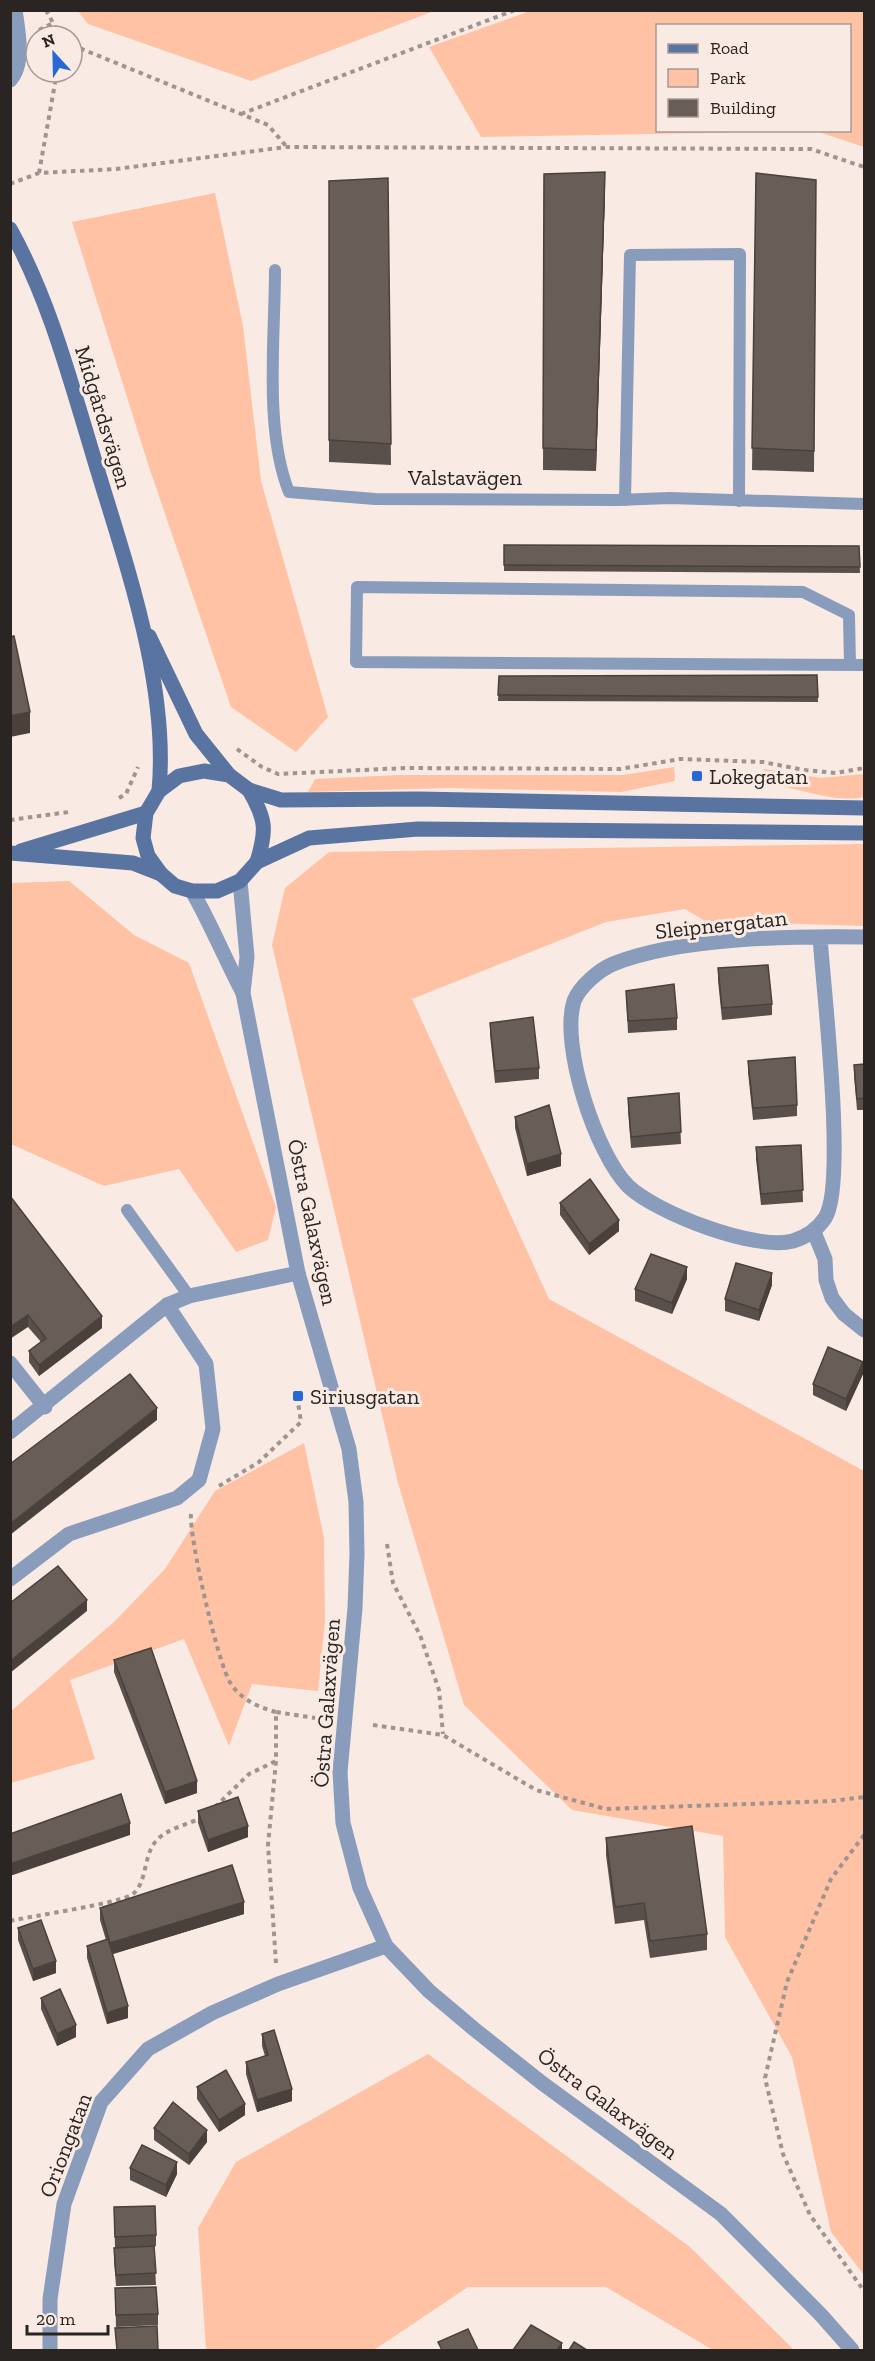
<svg xmlns="http://www.w3.org/2000/svg" width="875" height="2361" font-family="'Zilla Slab',serif">
  <style>
    .green { fill: #ffc2a5; fill-rule: evenodd }
    .lines { fill: none; stroke-linecap: round; stroke-linejoin: round }
    .path { stroke: #9f948f; stroke-width: 4; stroke-dasharray: 4.5 4.5; stroke-linecap: butt }
    .lane { stroke: #899cbb; stroke-width: 12 }
    .street { stroke: #899cbb; stroke-width: 15 }
    .secondary { stroke: #5a74a1; stroke-width: 15 }
    .wall { fill: #5a504b }
    .shaded-wall { fill: #4a413d }
    .building { fill: #695d57; stroke: #4a413d; stroke-width: 1.5 }
    .poi-dot { fill: #2768d4; stroke: #f9eae3; stroke-width: 2 }
    .labels { text-anchor: middle; stroke-width: 6; stroke-linejoin: round; paint-order: stroke }
    .street-label { font-size: 22px; fill: #2a2422; stroke: #f9eae3 }
    .poi-label { font-size: 22px; fill: #2a2422; stroke: #f9eae3; text-anchor: start }
  </style>
  <rect width="100%" height="100%" fill="#f9eae3"/>
  <g class="green">
    <path d="M 533,10 L 864,11 L 864,147 L 816,131 L 481,137 L 429,47 ZM 658,26 L 850,26 L 850,130 L 658,130 Z"/>
    <path d="M 78,11 L 434,11 L 251,81 L 88,24 Z"/>
    <path d="M 215,193 L 243,326 L 261,481 L 328,717 L 296,752 L 231,707 L 148,464 L 72,222 Z"/>
    <path d="M 674,767 L 675,781 L 621,792 L 449,788 L 308,792 L 315,779 L 398,775 L 623,775 Z"/>
    <path d="M 764,769 L 821,778 L 864,774 L 864,797 C 832,804 796,786 763,783 Z"/>
    <path d="M 864,844 L 864,926 L 705,921 L 685,909 L 606,922 L 412,999 L 549,1299 L 864,1471 L 864,2275 L 831,2232 L 792,2057 L 725,1937 L 723,1836 L 572,1810 L 464,1705 L 398,1483 L 272,945 L 285,888 L 329,852 Z"/>
    <path d="M 69,881 L 134,935 L 189,963 L 276,1207 L 268,1240 L 236,1252 L 179,1169 L 104,1186 L 11,1144 L 11,883 Z"/>
    <path d="M 304,1443 L 324,1538 L 325,1621 L 318,1691 L 252,1684 L 229,1746 L 184,1639 L 70,1680 L 95,1759 L 11,1783 L 10,1712 L 115,1621 L 165,1569 L 215,1491 Z"/>
    <path d="M 428,2054 L 690,2247 L 794,2350 L 713,2350 L 606,2287 L 468,2287 L 374,2350 L 206,2350 L 198,2228 L 236,2162 Z"/>
  </g>
  <g class="lines">
    <g class="path">
      <path d="M 46,10 L 60,36"/>
      <path d="M 39,30 L 53,23"/>
      <path d="M 72,45 L 268,125 L 286,146"/>
      <path d="M 241,114 L 515,10"/>
      <path d="M 39,173 L 57,72"/>
      <path d="M 10,184 L 39,173 L 116,169 L 286,147 L 811,149 L 864,167"/>
      <path d="M 237,749 L 262,767 L 278,774 L 405,768 L 620,769 L 680,759 L 763,762 L 804,770 L 836,773 L 864,768"/>
      <path d="M 119,798 L 126,794 L 138,767"/>
      <path d="M 10,820 L 69,812"/>
      <path d="M 219,1486 L 259,1462 L 301,1422 L 297,1396"/>
      <path d="M 191,1514 C 189,1537 218,1665 231,1684 C 242,1700 258,1707 276,1712"/>
      <path d="M 387,1544 L 393,1583 L 420,1635 L 439,1690 L 443,1734"/>
      <path d="M 373,1725 L 443,1735 L 536,1790 L 606,1809 L 832,1801 L 864,1797"/>
      <path d="M 215,1807 L 249,1774 L 276,1761"/>
      <path d="M 864,1835 L 831,1879 L 787,1982 L 765,2078 L 783,2154 L 810,2215 L 864,2291"/>
      <path d="M 10,1921 C 31,1916 122,1903 133,1894 C 148,1881 143,1854 157,1840 C 168,1828 188,1825 202,1817"/>
      <path d="M 276,1963 L 268,1845 L 276,1761 L 276,1712 L 315,1718"/>
    </g>
    <g class="lane">
      <path d="M 275,270 C 275,337 264,430 289,492 L 375,499 L 617,500 L 669,498 L 864,504"/>
      <path d="M 625,500 L 630,255 L 740,254 L 739,501"/>
      <path d="M 850,665 L 849,615 L 803,592 L 357,587 L 356,662 L 864,665"/>
      <path d="M 127,1210 L 189,1296"/>
    </g>
    <g class="street">
      <path d="M 10,80 C 25,64 18,31 15,10"/>
      <path d="M 240,881 L 247,957 L 243,993 L 298,1273 L 349,1449 L 356,1502 L 357,1554 L 355,1608 L 340,1772 L 343,1823 L 360,1888 L 386,1946 L 429,1991 L 474,2029 L 542,2083 L 721,2214 L 821,2315 L 852,2350"/>
      <path d="M 192,891 C 211,924 225,959 243,993"/>
      <path d="M 820,937 C 823,986 847,1185 825,1218 C 817,1230 806,1237 793,1241 C 755,1251 656,1213 628,1186 C 596,1154 560,1045 574,1001 C 580,986 599,970 613,964 C 680,937 792,936 864,937"/>
      <path d="M 814,1232 L 825,1259 L 826,1280 L 832,1298 L 844,1314 L 864,1330"/>
      <path d="M 10,1363 L 45,1407"/>
      <path d="M 10,1432 L 167,1305 L 189,1296 L 298,1273"/>
      <path d="M 10,1579 L 69,1534 L 177,1498 L 199,1480 L 213,1429 L 206,1364 L 167,1305"/>
      <path d="M 50,2350 L 50,2299 L 64,2204 L 101,2102 L 148,2049 L 212,2013 L 278,1984 L 386,1946"/>
    </g>
    <g class="secondary">
      <path d="M 10,229 C 49,299 70,379 93,455 C 124,559 169,681 159,791"/>
      <path d="M 149,636 L 196,734 L 229,775"/>
      <path d="M 249,790 C 266,819 267,830 257,862"/>
      <path d="M 21,851 L 146,813"/>
      <path d="M 10,853 L 133,863 L 161,874 L 175,886 L 192,891 L 217,891 L 240,881 L 257,862 L 309,838 L 418,829 L 864,833"/>
      <path d="M 161,874 L 148,856 L 143,838 L 146,813 L 159,791 L 179,776 L 204,771 L 229,775 L 249,790 L 281,800 L 418,799 L 864,808"/>
    </g>
  </g>
  <g class="wall">
    <path d="M 756,173 L 816,180 L 814,472 L 752,470 Z"/>
    <path d="M 544,174 L 605,193 L 596,471 L 543,470 Z"/>
    <path d="M 388,178 L 391,465 L 329,462 L 329,181 Z"/>
    <path d="M 504,545 L 859,546 L 860,573 L 504,571 Z"/>
    <path d="M 817,675 L 818,702 L 498,701 L 499,676 Z"/>
    <path d="M 718,968 L 772,1004 L 772,1015 L 722,1020 L 718,980 Z"/>
    <path d="M 626,991 L 677,1018 L 677,1030 L 628,1033 Z"/>
    <path d="M 490,1023 L 539,1068 L 539,1079 L 495,1083 L 490,1035 Z"/>
    <path d="M 748,1061 L 797,1105 L 797,1116 L 753,1120 L 748,1072 Z"/>
    <path d="M 864,1064 L 864,1110 L 857,1110 L 854,1076 L 854,1065 Z"/>
    <path d="M 679,1093 L 681,1144 L 631,1148 L 628,1110 L 628,1098 Z"/>
    <path d="M 515,1117 L 561,1166 L 527,1176 L 515,1128 Z"/>
    <path d="M 801,1145 L 803,1202 L 761,1205 L 756,1159 L 756,1147 Z"/>
    <path d="M 10,1196 L 102,1328 L 39,1376 L 29,1362 L 29,1351 L 41,1342 L 28,1327 Z"/>
    <path d="M 560,1203 L 619,1231 L 589,1255 L 560,1215 Z"/>
    <path d="M 687,1279 L 672,1314 L 635,1301 L 635,1289 Z"/>
    <path d="M 772,1285 L 759,1321 L 725,1311 L 725,1299 Z"/>
    <path d="M 863,1374 L 846,1411 L 813,1395 L 813,1384 Z"/>
    <path d="M 114,1660 L 197,1793 L 165,1804 L 114,1672 Z"/>
    <path d="M 198,1811 L 248,1837 L 208,1852 L 198,1823 Z"/>
    <path d="M 606,1838 L 707,1934 L 707,1950 L 650,1958 L 644,1920 L 615,1924 L 606,1855 Z"/>
    <path d="M 100,1908 L 244,1914 L 112,1954 L 128,2018 L 107,2024 L 87,1958 L 87,1946 L 106,1940 L 100,1920 Z"/>
    <path d="M 18,1928 L 56,1973 L 33,1981 L 18,1940 Z"/>
    <path d="M 41,1998 L 76,2037 L 57,2046 L 41,2009 Z"/>
    <path d="M 262,2034 L 292,2101 L 257,2112 L 246,2074 L 246,2062 L 265,2056 L 262,2046 Z"/>
    <path d="M 197,2087 L 245,2115 L 219,2132 L 197,2099 Z"/>
    <path d="M 154,2128 L 207,2142 L 189,2165 L 154,2140 Z"/>
    <path d="M 130,2168 L 177,2174 L 166,2197 L 130,2180 Z"/>
    <path d="M 114,2207 L 156,2235 L 156,2246 L 154,2247 L 156,2285 L 116,2286 L 114,2260 L 115,2248 Z"/>
    <path d="M 115,2288 L 158,2314 L 158,2325 L 116,2327 Z"/>
  </g>
  <g class="shaded-wall">
    <path d="M 605,172 L 605,193 L 596,471 L 596,450 Z"/>
    <path d="M 30,712 L 30,733 L 10,737 L 10,716 Z"/>
    <path d="M 561,1154 L 561,1166 L 527,1176 L 527,1164 Z"/>
    <path d="M 619,1220 L 619,1231 L 589,1255 L 589,1244 Z"/>
    <path d="M 687,1267 L 687,1279 L 672,1314 L 672,1303 Z"/>
    <path d="M 772,1273 L 772,1285 L 759,1321 L 759,1310 Z"/>
    <path d="M 28,1315 L 28,1327 L 10,1339 L 10,1327 Z"/>
    <path d="M 102,1316 L 102,1328 L 39,1376 L 39,1365 Z"/>
    <path d="M 863,1362 L 863,1374 L 846,1411 L 846,1399 Z"/>
    <path d="M 157,1408 L 157,1420 L 10,1535 L 10,1524 Z"/>
    <path d="M 87,1600 L 87,1611 L 10,1673 L 10,1661 Z"/>
    <path d="M 197,1781 L 197,1793 L 165,1804 L 165,1792 Z"/>
    <path d="M 130,1823 L 130,1835 L 10,1876 L 10,1864 Z"/>
    <path d="M 248,1826 L 248,1837 L 208,1852 L 208,1840 Z"/>
    <path d="M 244,1902 L 244,1914 L 110,1955 L 110,1943 Z"/>
    <path d="M 56,1961 L 56,1973 L 33,1981 L 33,1969 Z"/>
    <path d="M 128,2006 L 128,2018 L 107,2024 L 107,2013 Z"/>
    <path d="M 76,2025 L 76,2037 L 57,2046 L 57,2034 Z"/>
    <path d="M 292,2089 L 292,2101 L 257,2112 L 257,2100 Z"/>
    <path d="M 245,2104 L 245,2115 L 219,2132 L 219,2120 Z"/>
    <path d="M 207,2130 L 207,2142 L 189,2165 L 189,2154 Z"/>
    <path d="M 177,2162 L 177,2174 L 166,2197 L 166,2185 Z"/>
    <path d="M 562,2343 L 562,2350 L 557,2350 Z"/>
  </g>
  <g class="building">
    <path d="M 605,172 L 596,450 L 543,448 L 544,174 Z"/>
    <path d="M 756,173 L 816,180 L 814,451 L 752,448 Z"/>
    <path d="M 388,178 L 391,444 L 329,440 L 329,181 Z"/>
    <path d="M 504,545 L 859,546 L 860,567 L 504,565 Z"/>
    <path d="M 14,636 L 30,712 L 10,716 L 10,637 Z"/>
    <path d="M 817,675 L 818,697 L 498,695 L 499,676 Z"/>
    <path d="M 768,965 L 772,1004 L 722,1008 L 718,968 Z"/>
    <path d="M 674,984 L 677,1018 L 628,1021 L 626,991 Z"/>
    <path d="M 533,1017 L 539,1068 L 495,1071 L 490,1023 Z"/>
    <path d="M 795,1057 L 797,1105 L 753,1108 L 748,1061 Z"/>
    <path d="M 864,1064 L 864,1098 L 857,1099 L 854,1065 Z"/>
    <path d="M 679,1093 L 681,1132 L 631,1137 L 628,1098 Z"/>
    <path d="M 549,1105 L 561,1154 L 527,1164 L 515,1117 Z"/>
    <path d="M 801,1145 L 803,1190 L 761,1194 L 756,1147 Z"/>
    <path d="M 590,1179 L 619,1220 L 589,1244 L 560,1203 Z"/>
    <path d="M 10,1196 L 102,1316 L 39,1365 L 29,1351 L 46,1338 L 28,1315 L 10,1327 Z"/>
    <path d="M 651,1254 L 687,1267 L 672,1303 L 635,1289 Z"/>
    <path d="M 736,1263 L 772,1273 L 759,1310 L 725,1299 Z"/>
    <path d="M 828,1347 L 863,1362 L 846,1399 L 813,1384 Z"/>
    <path d="M 130,1374 L 157,1408 L 10,1524 L 10,1464 Z"/>
    <path d="M 58,1566 L 87,1600 L 10,1661 L 10,1603 Z"/>
    <path d="M 151,1648 L 197,1781 L 165,1792 L 114,1660 Z"/>
    <path d="M 121,1794 L 130,1823 L 10,1864 L 10,1834 Z"/>
    <path d="M 238,1797 L 248,1826 L 208,1840 L 198,1811 Z"/>
    <path d="M 692,1826 L 707,1934 L 650,1941 L 644,1903 L 615,1907 L 606,1838 Z"/>
    <path d="M 232,1865 L 244,1902 L 110,1943 L 100,1908 Z"/>
    <path d="M 41,1920 L 56,1961 L 33,1969 L 18,1928 Z"/>
    <path d="M 108,1939 L 128,2006 L 107,2013 L 87,1946 Z"/>
    <path d="M 60,1989 L 76,2025 L 57,2034 L 41,1998 Z"/>
    <path d="M 274,2030 L 292,2089 L 257,2100 L 246,2062 L 268,2055 L 262,2034 Z"/>
    <path d="M 226,2070 L 245,2104 L 219,2120 L 197,2087 Z"/>
    <path d="M 173,2102 L 207,2130 L 189,2154 L 154,2128 Z"/>
    <path d="M 142,2145 L 177,2162 L 166,2185 L 130,2168 Z"/>
    <path d="M 155,2206 L 156,2235 L 115,2237 L 114,2207 Z"/>
    <path d="M 154,2246 L 156,2273 L 116,2275 L 114,2248 Z"/>
    <path d="M 156,2287 L 158,2314 L 116,2315 L 115,2288 Z"/>
    <path d="M 531,2325 L 562,2343 L 557,2350 L 513,2350 Z"/>
    <path d="M 157,2326 L 158,2350 L 117,2350 L 115,2328 Z"/>
    <path d="M 468,2329 L 478,2350 L 442,2350 L 438,2342 Z"/>
    <path d="M 574,2342 L 587,2350 L 569,2350 Z"/>
  </g>
  <g class="poi-dot">
    <rect x="691" y="770" width="12" height="12" rx="3"/>
    <rect x="292" y="1390" width="12" height="12" rx="3"/>
  </g>
  <g class="labels">
    <g class="street-label">
      <text transform="translate(104 417) rotate(73)" y="8">Midgårdsvägen</text>
      <text x="465" y="485">Valstavägen</text>
      <text transform="translate(721 924) rotate(-6)" y="8">Sleipnergatan</text>
      <text transform="translate(313 1222) rotate(78)" y="8">Östra Galaxvägen</text>
      <text transform="translate(326 1703) rotate(-86)" y="8">Östra Galaxvägen</text>
      <text transform="translate(608 2103) rotate(37)" y="8">Östra Galaxvägen</text>
      <text transform="translate(65 2145) rotate(-69)" y="8">Oriongatan</text>
    </g>
    <g class="poi-label">
      <text x="709" y="784">Lokegatan</text>
      <text x="310" y="1404">Siriusgatan</text>
    </g>
  </g>
  <rect width="875" height="2361" fill="none" stroke="#2a2422" stroke-width="24"/>
  <rect x="656" y="24" width="195" height="108" fill="#f9eae3" stroke="#a69b96" stroke-width="1.5"/>
  <rect x="668" y="44" width="30" height="9" fill="#5a74a1" stroke="#a69b96" stroke-width="1.5"/>
  <text x="710" y="54" font-size="18" fill="#2a2422">Road</text>
  <rect x="668" y="69" width="30" height="18" fill="#ffc2a5" stroke="#a69b96" stroke-width="1.5"/>
  <text x="710" y="84" font-size="18" fill="#2a2422">Park</text>
  <rect x="668" y="99" width="30" height="18" fill="#695d57" stroke="#a69b96" stroke-width="1.5"/>
  <text x="710" y="114" font-size="18" fill="#2a2422">Building</text>
  <g transform="translate(54 54) rotate(338)"><circle r="28" fill="#f9eae3" stroke="#a69b96" stroke-width="1.5"/>
  <path d="M0-4.5L10 22L0 15L-10 22Z" fill="#2768d4"/>
  <text y="-9" font-size="16" font-weight="bold" text-anchor="middle" fill="#2a2422">N</text>
  </g>
  <path d="M27 2325v9h81v-9" fill="none" stroke="#2a2422" stroke-width="3"/>
  <text x="36" y="2325" font-size="18" fill="#2a2422" stroke="#f9eae3" stroke-width="4.5" paint-order="stroke">20 m</text>
</svg>
